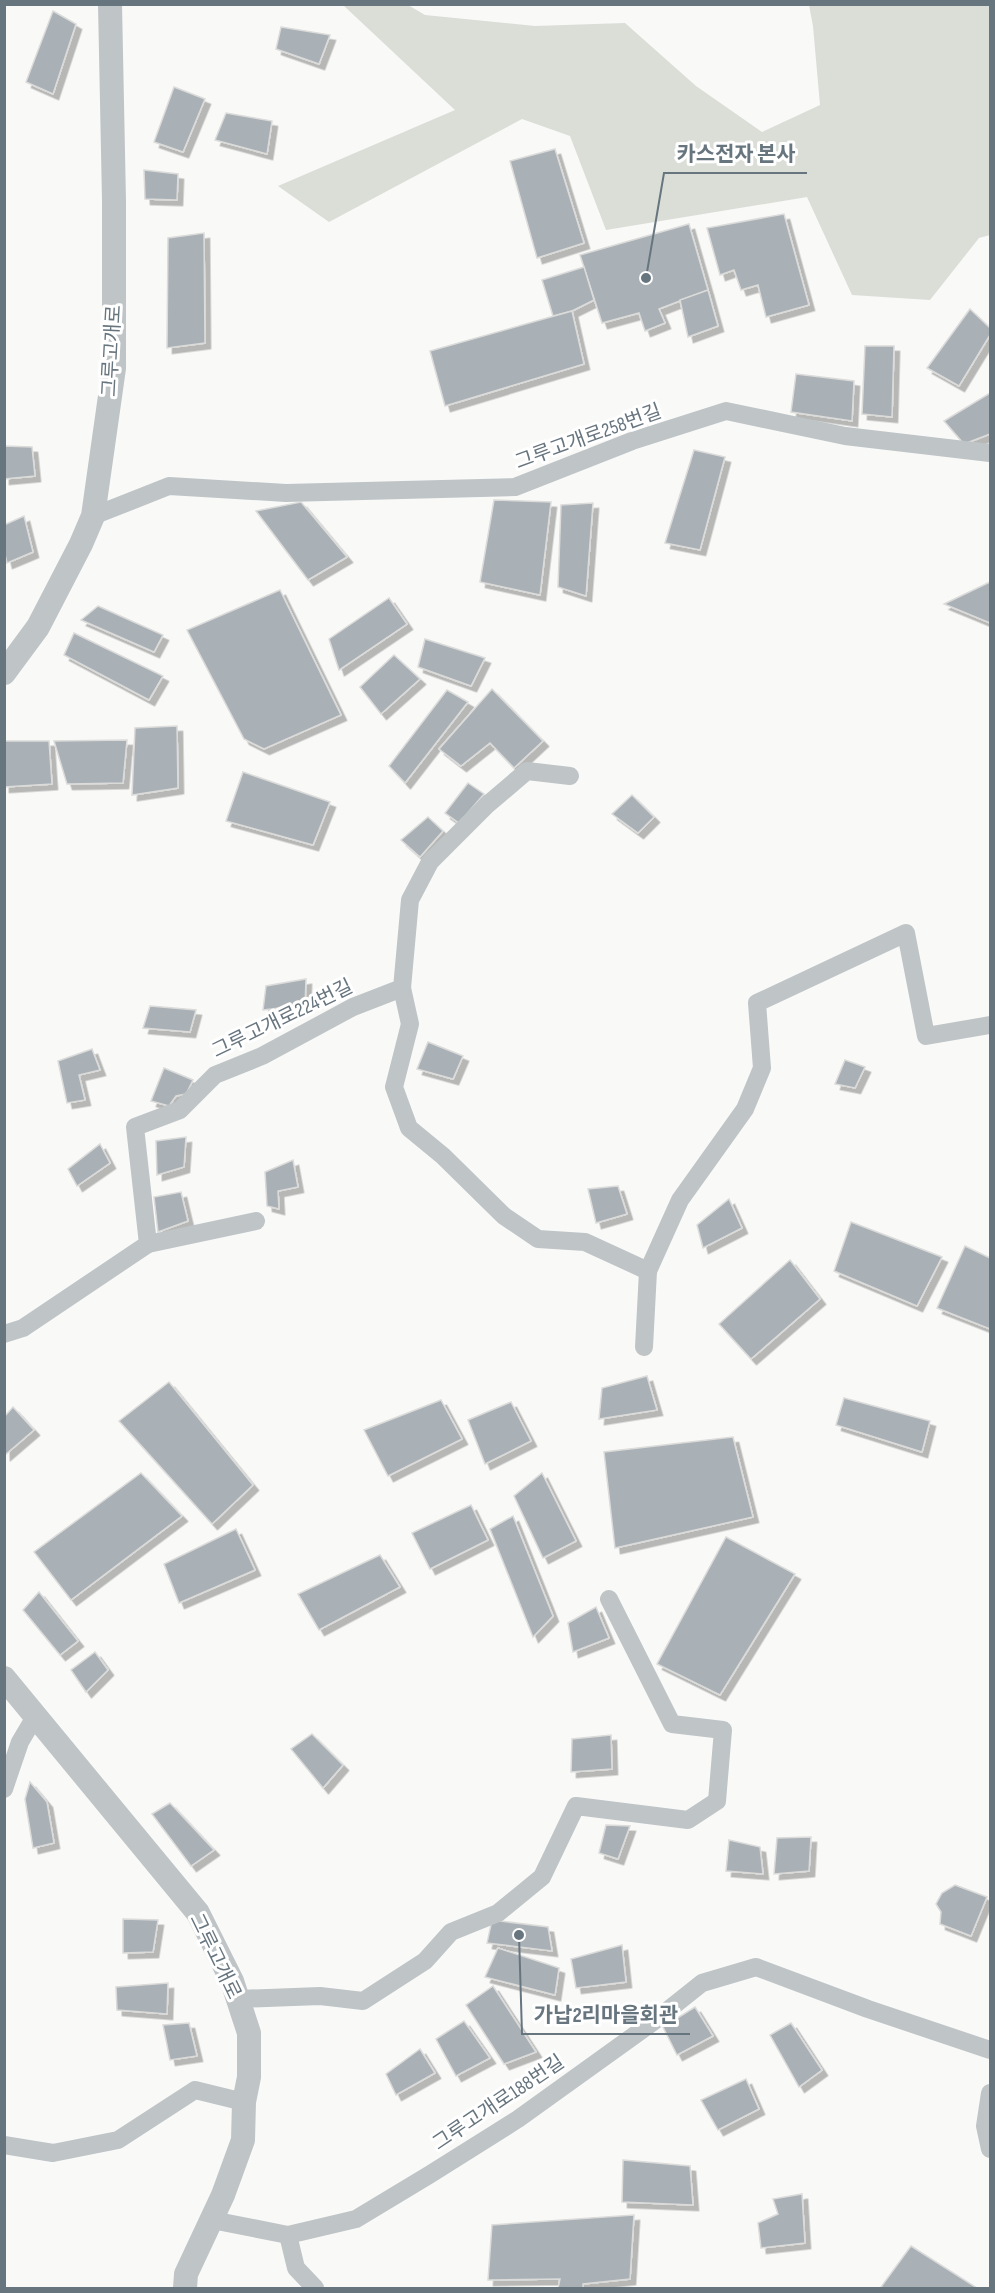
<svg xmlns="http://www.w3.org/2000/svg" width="995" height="2293" font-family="'Sofia Sans Condensed','Noto Sans KR',sans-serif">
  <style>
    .green { fill: #daded7 }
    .building { fill: #a9b0b6; stroke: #dbdbda; stroke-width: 1.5; filter: url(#shadow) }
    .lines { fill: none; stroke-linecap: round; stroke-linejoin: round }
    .minor { stroke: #bfc4c7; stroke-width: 18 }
    .tertiary { stroke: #bfc4c7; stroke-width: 24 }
    .labels { text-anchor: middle; stroke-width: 6; stroke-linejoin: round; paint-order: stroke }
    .street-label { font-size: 20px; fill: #67757f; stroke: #fff }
    .leader { fill: none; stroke: #67757f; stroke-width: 2 }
    .callout-dot { fill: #67757f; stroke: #fff; stroke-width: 2 }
    .callout-label { font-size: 21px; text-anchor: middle; font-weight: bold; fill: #67757f; stroke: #fff; stroke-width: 6; stroke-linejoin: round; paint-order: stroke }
  </style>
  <defs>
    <filter id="shadow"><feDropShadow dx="5.5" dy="5.5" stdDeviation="0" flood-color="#0004"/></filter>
  </defs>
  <rect width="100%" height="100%" fill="#f9f9f8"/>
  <path class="green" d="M 343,5 L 408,5 L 425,15 L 535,26 L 625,23 L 696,86 L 762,132 L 820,105 L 813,26 L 809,5 L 990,5 L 990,235 L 979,238 L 930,300 L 852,295 L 807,197 L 606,230 L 570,136 L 522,119 L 329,222 L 278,186 L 455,110 Z"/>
  <g class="building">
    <path d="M 53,11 L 76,24 L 53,94 L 26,82 Z"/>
    <path d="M 281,27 L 330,35 L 319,64 L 276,49 Z"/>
    <path d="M 174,87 L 205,99 L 183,152 L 154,142 Z"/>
    <path d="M 226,113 L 272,121 L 267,154 L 215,140 Z"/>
    <path d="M 555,149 L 584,243 L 537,258 L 510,161 Z"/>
    <path d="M 144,170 L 178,174 L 177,200 L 145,199 Z"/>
    <path d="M 784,214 L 809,305 L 766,317 L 758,285 L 741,290 L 734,270 L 720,275 L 707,228 Z"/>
    <path d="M 689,224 L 708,290 L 659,309 L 665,323 L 645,331 L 639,313 L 602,323 L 580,255 Z"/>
    <path d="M 204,233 L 205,343 L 167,348 L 168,238 Z"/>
    <path d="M 584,267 L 594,300 L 572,311 L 553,316 L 542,280 Z"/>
    <path d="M 708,290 L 718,326 L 688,337 L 680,300 Z"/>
    <path d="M 970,309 L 990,328 L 990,335 L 959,386 L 927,368 Z"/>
    <path d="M 572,311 L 584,364 L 445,406 L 430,351 Z"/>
    <path d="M 865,346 L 894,346 L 892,417 L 862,414 Z"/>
    <path d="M 796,374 L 854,381 L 852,421 L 791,412 Z"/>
    <path d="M 990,393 L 990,434 L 964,444 L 944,421 Z"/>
    <path d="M 4,446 L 32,447 L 35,476 L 4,479 Z"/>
    <path d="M 694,450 L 725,457 L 700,550 L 665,543 Z"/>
    <path d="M 494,500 L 551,502 L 540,595 L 480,582 Z"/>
    <path d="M 301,502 L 347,557 L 308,580 L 256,511 Z"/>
    <path d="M 593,503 L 586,596 L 558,587 L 561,505 Z"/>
    <path d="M 24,516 L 33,552 L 7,563 L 4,550 L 4,525 Z"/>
    <path d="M 990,582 L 990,623 L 944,604 Z"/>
    <path d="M 280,590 L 341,715 L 264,749 L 244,739 L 187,630 Z"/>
    <path d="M 389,598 L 407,624 L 339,670 L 329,639 Z"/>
    <path d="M 98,606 L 163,635 L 154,652 L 81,620 Z"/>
    <path d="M 74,633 L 163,676 L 149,700 L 64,655 Z"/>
    <path d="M 425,639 L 485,658 L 471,686 L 418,667 Z"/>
    <path d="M 394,655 L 420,679 L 381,714 L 360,687 Z"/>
    <path d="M 492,689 L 543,741 L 514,768 L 490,743 L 461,766 L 439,749 Z"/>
    <path d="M 447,690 L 468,702 L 405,783 L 389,766 Z"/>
    <path d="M 177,726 L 178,788 L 132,795 L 135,728 Z"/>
    <path d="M 127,740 L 123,783 L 67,784 L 54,741 Z"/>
    <path d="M 4,741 L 49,741 L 52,784 L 4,787 Z"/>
    <path d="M 243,772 L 330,802 L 313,845 L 226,821 Z"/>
    <path d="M 468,783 L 484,794 L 459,823 L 445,813 Z"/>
    <path d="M 632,795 L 654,817 L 638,833 L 612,814 Z"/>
    <path d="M 428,817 L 443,831 L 420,857 L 401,840 Z"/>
    <path d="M 306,979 L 305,1005 L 263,1010 L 266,986 Z"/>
    <path d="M 150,1006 L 196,1010 L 190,1032 L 143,1028 Z"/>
    <path d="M 428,1042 L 463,1056 L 453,1079 L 417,1069 Z"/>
    <path d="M 92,1049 L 100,1070 L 79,1075 L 85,1100 L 67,1103 L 58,1061 Z"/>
    <path d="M 845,1060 L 865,1067 L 855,1088 L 835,1084 Z"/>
    <path d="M 164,1068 L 193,1080 L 186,1094 L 176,1096 L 169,1106 L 151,1101 Z"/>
    <path d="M 186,1137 L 184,1167 L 157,1175 L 156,1141 Z"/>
    <path d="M 100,1144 L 110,1163 L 77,1186 L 68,1169 Z"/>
    <path d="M 293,1160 L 298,1187 L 278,1191 L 279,1209 L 267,1206 L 265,1172 Z"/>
    <path d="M 618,1186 L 627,1214 L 596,1223 L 588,1189 Z"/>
    <path d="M 181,1192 L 188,1221 L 158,1232 L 154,1197 Z"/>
    <path d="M 729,1199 L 742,1228 L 703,1248 L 697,1225 Z"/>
    <path d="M 851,1222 L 942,1257 L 917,1306 L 834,1271 Z"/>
    <path d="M 965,1246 L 990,1258 L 990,1329 L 937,1308 Z"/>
    <path d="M 790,1260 L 820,1299 L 751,1359 L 719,1324 Z"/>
    <path d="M 647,1376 L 657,1410 L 599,1419 L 602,1388 Z"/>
    <path d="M 169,1382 L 253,1485 L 212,1524 L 119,1421 Z"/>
    <path d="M 844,1398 L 930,1421 L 922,1452 L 836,1425 Z"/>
    <path d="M 441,1400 L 462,1439 L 388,1476 L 364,1430 Z"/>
    <path d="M 511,1402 L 531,1441 L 485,1464 L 468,1420 Z"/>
    <path d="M 13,1407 L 34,1430 L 5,1455 L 4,1417 Z"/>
    <path d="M 733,1437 L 753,1517 L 615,1548 L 604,1452 Z"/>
    <path d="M 141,1473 L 182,1516 L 71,1600 L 34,1552 Z"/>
    <path d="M 542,1473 L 576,1541 L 543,1558 L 514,1496 Z"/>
    <path d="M 471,1505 L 488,1540 L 430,1569 L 412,1533 Z"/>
    <path d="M 513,1516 L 553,1616 L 533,1637 L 490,1529 Z"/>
    <path d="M 236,1529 L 255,1570 L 179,1603 L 164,1564 Z"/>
    <path d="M 726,1537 L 795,1574 L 720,1695 L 657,1664 Z"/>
    <path d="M 380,1555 L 400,1587 L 319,1630 L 298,1594 Z"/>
    <path d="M 39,1592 L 78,1641 L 60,1655 L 23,1610 Z"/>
    <path d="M 596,1607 L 609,1638 L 573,1652 L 568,1623 Z"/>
    <path d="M 95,1652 L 108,1670 L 86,1692 L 71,1670 Z"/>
    <path d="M 312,1734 L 343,1765 L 323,1788 L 291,1749 Z"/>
    <path d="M 611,1735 L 612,1769 L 571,1772 L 572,1739 Z"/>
    <path d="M 30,1782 L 47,1802 L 54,1843 L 33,1848 L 25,1799 Z"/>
    <path d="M 170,1803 L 214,1850 L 191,1866 L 152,1814 Z"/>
    <path d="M 606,1825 L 630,1826 L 618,1859 L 599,1853 Z"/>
    <path d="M 811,1837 L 809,1871 L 774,1874 L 777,1838 Z"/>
    <path d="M 729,1840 L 760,1847 L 763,1874 L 726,1871 Z"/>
    <path d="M 955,1885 L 987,1897 L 971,1936 L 940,1924 L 941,1912 L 936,1904 L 942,1893 Z"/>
    <path d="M 123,1919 L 158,1920 L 153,1952 L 123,1953 Z"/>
    <path d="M 492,1920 L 548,1927 L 552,1951 L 487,1943 Z"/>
    <path d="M 622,1945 L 626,1982 L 576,1988 L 571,1959 Z"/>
    <path d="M 498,1948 L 559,1968 L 555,1995 L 485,1977 Z"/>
    <path d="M 168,1983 L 167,2014 L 117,2010 L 116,1987 Z"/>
    <path d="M 493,1986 L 536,2052 L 504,2064 L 466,2005 Z"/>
    <path d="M 695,2007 L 713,2036 L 677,2055 L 663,2027 Z"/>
    <path d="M 464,2021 L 490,2058 L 456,2076 L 436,2039 Z"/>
    <path d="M 189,2023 L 197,2056 L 170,2060 L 163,2025 Z"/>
    <path d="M 791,2023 L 822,2070 L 799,2087 L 770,2035 Z"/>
    <path d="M 420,2049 L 435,2073 L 396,2095 L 386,2074 Z"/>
    <path d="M 746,2079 L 759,2109 L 718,2130 L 701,2100 Z"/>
    <path d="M 623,2160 L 690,2166 L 693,2205 L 622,2202 Z"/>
    <path d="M 802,2194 L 805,2243 L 761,2248 L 758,2223 L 778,2214 L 773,2199 Z"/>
    <path d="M 634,2215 L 630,2279 L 583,2284 L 583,2288 L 558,2288 L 560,2279 L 488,2280 L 492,2225 Z"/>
    <path d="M 911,2246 L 977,2288 L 885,2288 L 881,2287 Z"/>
  </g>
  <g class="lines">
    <g class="minor">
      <path d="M 93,516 L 169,486 L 286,493 L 515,487 L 632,441 L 726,411 L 845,436 L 990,453"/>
      <path d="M 402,988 L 410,1024 L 394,1087 L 409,1128 L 443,1156 L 504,1216 L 538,1239 L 585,1242 L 648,1271"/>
      <path d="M 148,1244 L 256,1221"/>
      <path d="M 4,1334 L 23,1328 L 148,1244 L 135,1127 L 180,1110 L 215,1075 L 262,1056 L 353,1007 L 402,988 L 410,900 L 430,862 L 487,805 L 527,771 L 570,776"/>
      <path d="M 644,1347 L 648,1271 L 680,1200 L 745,1109 L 762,1068 L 757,1003 L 906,933 L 926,1036 L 990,1025"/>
      <path d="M 4,1789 L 20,1742 L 36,1715"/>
      <path d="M 238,1999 L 320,1996 L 363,2001 L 425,1961 L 451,1932 L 498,1913 L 542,1877 L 576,1806 L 688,1820 L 717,1801 L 723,1730 L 672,1724 L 609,1599"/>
      <path d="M 990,2093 L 985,2126 L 990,2149"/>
      <path d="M 4,2145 L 53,2153 L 118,2140 L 195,2090 L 244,2102"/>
      <path d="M 212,2220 L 288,2235 L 356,2219 L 429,2175 L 518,2119 L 653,2022 L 702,1983 L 756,1967 L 868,2009 L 990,2050"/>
      <path d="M 288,2235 L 296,2268 L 315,2288"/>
    </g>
    <g class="tertiary">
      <path d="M 4,673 L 38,627 L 81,544 L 93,516 L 114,368 L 114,201 L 110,4"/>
      <path d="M 4,1678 L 198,1913 L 232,1981 L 249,2033 L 249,2077 L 244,2102 L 243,2140 L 223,2195 L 186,2274 L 185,2288"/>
    </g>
  </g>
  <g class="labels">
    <g class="street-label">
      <text transform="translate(111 351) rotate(-87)" y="7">그루고개로</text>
      <text transform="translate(588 436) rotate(-20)" y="7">그루고개로258번길</text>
      <text transform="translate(282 1018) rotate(-26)" y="7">그루고개로224번길</text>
      <text transform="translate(216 1956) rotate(64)" y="7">그루고개로</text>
      <text transform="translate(498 2102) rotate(-34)" y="7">그루고개로188번길</text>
    </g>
  </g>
  <path class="leader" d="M646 278L664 173H807M519 1935L522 2034H690"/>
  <g class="callout-dot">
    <circle cx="646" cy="278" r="6"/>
    <circle cx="519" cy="1935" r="6"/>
  </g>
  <g class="callout-label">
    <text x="736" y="161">카스전자 본사</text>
    <text x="606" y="2022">가납2리마을회관</text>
  </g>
  <rect width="995" height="2293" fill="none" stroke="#67757f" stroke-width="12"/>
</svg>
